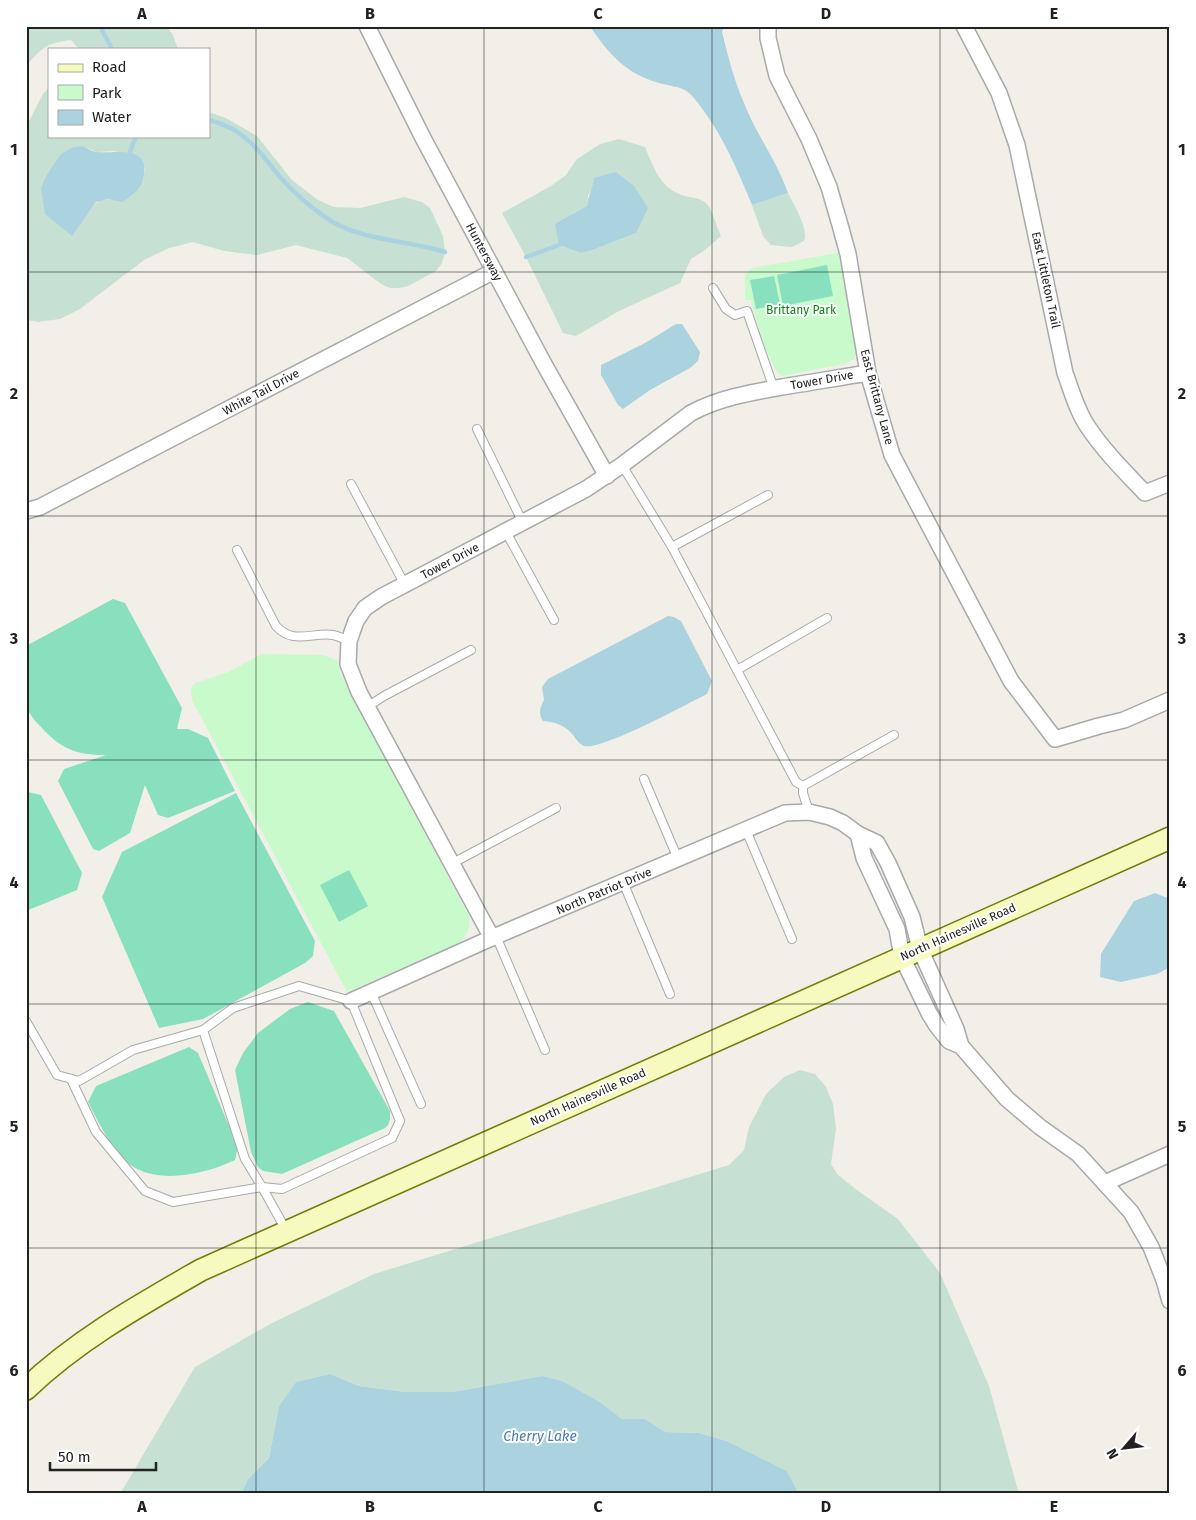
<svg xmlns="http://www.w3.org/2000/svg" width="1196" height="1520" font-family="'Fira Sans',sans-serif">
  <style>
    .wetland { fill: #c6e0d4; fill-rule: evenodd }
    .park { fill: #c8facc }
    .pitch { fill: #88e0be }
    .water { fill: #aad3df }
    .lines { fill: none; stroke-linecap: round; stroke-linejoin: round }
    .stream { stroke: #aad3df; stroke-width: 4.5 }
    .service-casing { stroke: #a9a9a9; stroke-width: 10 }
    .minor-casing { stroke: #a9a9a9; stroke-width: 18 }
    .secondary-casing { stroke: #707d05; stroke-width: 24 }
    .service { stroke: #fff; stroke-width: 8 }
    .minor { stroke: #fff; stroke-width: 15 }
    .secondary { stroke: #f7fabf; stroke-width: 21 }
    .grid { fill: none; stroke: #222; stroke-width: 1; stroke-opacity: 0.55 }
    .labels { text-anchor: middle; stroke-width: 4; stroke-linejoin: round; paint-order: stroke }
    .street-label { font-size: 12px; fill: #222; stroke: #fff }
    .park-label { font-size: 12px; fill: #0c8416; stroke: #fff }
    .water-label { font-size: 14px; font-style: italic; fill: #4a7aab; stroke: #fff }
    .neatline { fill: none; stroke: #222; stroke-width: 2 }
    .grid-label { font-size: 16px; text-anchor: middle; font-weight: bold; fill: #222 }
  </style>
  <rect width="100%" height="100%" fill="#f2efe9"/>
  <g class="wetland">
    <path d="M 26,26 L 166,26 L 172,33 L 178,49 L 79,49 L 71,40 C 46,43 42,48 26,66 Z"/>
    <path d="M 49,87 L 49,136 L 209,136 L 209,112 L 226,118 L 257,136 L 292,180 L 318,200 L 334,207 L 360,208 L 404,197 L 422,202 L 430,208 L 443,236 L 445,252 L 442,263 L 436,271 L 408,286 L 399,288 L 390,288 L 381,284 L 347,258 L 296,245 L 257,255 L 224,251 L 193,242 L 169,248 L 144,260 L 80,309 L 60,319 L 38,322 L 27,320 L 26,127 L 43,94 ZM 83,146 L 96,152 L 114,151 L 141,159 L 145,168 L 143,181 L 117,200 C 101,198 97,200 88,213 L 45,178 L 50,172 Z"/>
    <path d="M 619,139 L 645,147 C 654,168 661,190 685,196 C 693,198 701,198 707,204 C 712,209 717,228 721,236 L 705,250 L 691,259 L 680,283 L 619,311 L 576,336 L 563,333 L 526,257 L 502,213 L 551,186 L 566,175 L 577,159 L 600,144 ZM 593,186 L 636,233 L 595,249 L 582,253 L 573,214 L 587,206 L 588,196 Z"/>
    <path d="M 788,193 C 794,205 809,229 804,241 L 792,247 L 771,245 L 763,236 L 752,205 Z"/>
    <path d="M 800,1070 L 815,1074 L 826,1087 L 833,1104 L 836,1129 L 831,1164 L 838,1175 L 861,1193 L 898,1219 L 940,1273 L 989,1386 L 1019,1494 L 799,1494 L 787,1471 L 727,1441 L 699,1433 L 665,1432 L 645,1419 L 622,1419 L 600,1402 L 561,1381 L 542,1376 L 453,1392 L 405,1392 L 359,1386 L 330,1374 L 296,1382 L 279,1406 L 269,1458 L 248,1479 L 241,1494 L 120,1494 L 195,1367 L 270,1324 L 374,1274 L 729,1165 L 744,1150 L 749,1127 L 766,1094 L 784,1077 Z"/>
  </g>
  <g class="park">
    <path d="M 838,253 L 842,268 L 843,282 L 855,336 L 857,351 L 854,359 L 844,364 L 782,376 C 769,369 754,315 751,300 L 745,300 L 745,275 L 752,268 Z"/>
    <path d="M 262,654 L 324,655 L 338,661 L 340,672 L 352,696 L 468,914 C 471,927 469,934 459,943 L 347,992 L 192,700 L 191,688 L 195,683 L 226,673 Z"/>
  </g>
  <g class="pitch">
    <path d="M 827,265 L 833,296 L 783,306 L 777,275 Z"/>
    <path d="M 774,276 L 780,304 L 756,309 L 750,280 Z"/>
    <path d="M 113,599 L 125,603 L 182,708 L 177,729 L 188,729 L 208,738 L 235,791 L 168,818 L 158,815 L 145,785 L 130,833 L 99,851 L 93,849 L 58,781 L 64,769 L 106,755 C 76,755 61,749 41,727 C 36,722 30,715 27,708 C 24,701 26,657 26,646 Z"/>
    <path d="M 28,792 L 41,795 L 82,873 L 77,890 L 26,911 L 26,793 Z"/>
    <path d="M 236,793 L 315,941 L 313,956 L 305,963 L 203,1019 L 159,1028 L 102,897 L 122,852 Z"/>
    <path d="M 349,870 L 368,906 L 339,922 L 320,885 Z"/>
    <path d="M 308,1002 L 334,1011 L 390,1111 C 390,1118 391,1123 385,1128 L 282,1174 L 263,1171 L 258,1167 L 251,1152 L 235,1070 L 243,1053 L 258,1033 L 290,1009 Z"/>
    <path d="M 189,1047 L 198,1053 L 238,1147 L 235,1160 C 206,1174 156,1186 128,1163 C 110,1147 99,1123 88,1102 L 96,1086 Z"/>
  </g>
  <g class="water">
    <path d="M 590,26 L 724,26 L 722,32 C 728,56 734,80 744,103 C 756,134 777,161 788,193 L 752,205 C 738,171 723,136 701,107 C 697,102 693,96 688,92 C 680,86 668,86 659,83 C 628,75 607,53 590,26 Z"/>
    <path d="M 83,146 C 87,148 92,152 97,152 C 114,154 149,144 144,175 C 142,189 133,195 122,202 L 108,199 L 96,202 L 72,236 L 45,214 L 41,189 L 45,178 L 60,155 L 71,148 Z"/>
    <path d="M 616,172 L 634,186 L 648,208 L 636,233 L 595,249 L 582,253 L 559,245 L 555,224 L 587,206 C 588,196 593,188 594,178 Z"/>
    <path d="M 676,324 L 682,324 L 700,352 L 698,361 L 690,368 L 650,390 L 623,409 L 618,405 L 601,375 L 601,365 L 645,343 Z"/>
    <path d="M 668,616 L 674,617 L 681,621 L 712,681 L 707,694 C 687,704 601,751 584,746 C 579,744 576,739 573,735 C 565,725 555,722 543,721 C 538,713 540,708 544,700 L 542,687 L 548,679 Z"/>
    <path d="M 1155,893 L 1170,899 L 1170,967 L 1157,974 L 1121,982 L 1100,977 L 1101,954 L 1134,901 Z"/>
    <path d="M 330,1374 L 359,1386 L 405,1392 L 453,1392 L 542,1376 L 562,1381 L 600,1402 L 622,1419 L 645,1419 L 665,1432 L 699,1433 L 727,1441 L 787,1471 L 799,1494 L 241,1494 L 248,1479 L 269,1458 L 279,1406 L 296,1382 Z"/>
  </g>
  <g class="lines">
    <g class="stream">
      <path d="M 100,26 L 112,49"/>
      <path d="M 209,120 C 220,123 231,127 240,134 C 256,145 267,161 279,176 C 294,193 311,208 331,221 C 362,240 410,241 445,252"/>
      <path d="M 130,152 L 136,136"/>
      <path d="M 526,257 L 559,245"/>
    </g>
    <defs>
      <g id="service">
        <path d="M 713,288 L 726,309 L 735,315 L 747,311 L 774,389"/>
        <path d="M 477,429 L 523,523"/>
        <path d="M 622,465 L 672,547 L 796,782 L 803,786 L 803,793 L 809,812"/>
        <path d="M 351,484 L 405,585"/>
        <path d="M 506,532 L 554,620"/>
        <path d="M 672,547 L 768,495"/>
        <path d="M 237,550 L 276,626 C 293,645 312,632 333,635 C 338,636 344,639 349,641"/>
        <path d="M 737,670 L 827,618"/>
        <path d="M 367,707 L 384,696 L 471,650"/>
        <path d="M 644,779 L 678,859"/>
        <path d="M 803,786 L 894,735"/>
        <path d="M 746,830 L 792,939"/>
        <path d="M 451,864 L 556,808"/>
        <path d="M 623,882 L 670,994"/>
        <path d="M 496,936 L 545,1050"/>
        <path d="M 299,986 L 351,1001 L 400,1121 L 392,1138 L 282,1189 L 262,1187 L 245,1159 L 203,1030 L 233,1008 Z"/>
        <path d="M 371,992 L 421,1104"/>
        <path d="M 26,1021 L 57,1075 L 79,1081 L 133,1050 L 203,1030"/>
        <path d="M 71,1079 L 96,1132 L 145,1191 L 173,1202 L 262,1187 L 286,1230"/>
      </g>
      <g id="minor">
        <path d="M 367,26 L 423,138 L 544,364 L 607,476"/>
        <path d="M 768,26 L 768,38 L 777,76 L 809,139 L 829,187 L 840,225 L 848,254 L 868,373 L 892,455 L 1011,681 L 1055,739 L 1099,726 L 1124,720 L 1170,700"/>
        <path d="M 964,26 L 999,93 L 1017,145 L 1065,373 C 1072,392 1077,411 1088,427 C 1104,451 1125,472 1145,493 L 1170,483"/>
        <path d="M 26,511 L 40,507 L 494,271"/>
        <path d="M 858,834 L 864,858 L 897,929 L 902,957 L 929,1013 L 937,1026 L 949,1041 L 961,1046 L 1007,1099 L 1040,1127 L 1078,1154 L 1131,1212 L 1151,1247 L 1164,1280 L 1170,1301"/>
        <path d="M 492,938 L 359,692 L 348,664 L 349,641 L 356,621 L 365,608 L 381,597 L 586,489 L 622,465 L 691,413 C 721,397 754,392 788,386 C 815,382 841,377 868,373"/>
        <path d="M 351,1001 L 496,936 L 785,813 L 809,812 L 830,817 L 843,823 L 858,834 L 877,843 L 888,863 L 912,917 L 920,949 L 956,1029 L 961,1046"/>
        <path d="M 1105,1183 L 1170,1154"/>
      </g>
      <path id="secondary" d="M 26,1389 C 77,1340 140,1305 201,1270 L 1170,838"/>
    </defs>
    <use href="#service" class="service-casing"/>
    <use href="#minor" class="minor-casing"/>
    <use href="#secondary" class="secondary-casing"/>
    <use href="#service" class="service"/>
    <use href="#minor" class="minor"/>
    <use href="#secondary" class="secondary"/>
  </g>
  <path class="grid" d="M 256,26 L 256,1494M 484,26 L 484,1494M 712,26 L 712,1494M 940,26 L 940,1494M 26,272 L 1170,272M 26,516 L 1170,516M 26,760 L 1170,760M 26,1004 L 1170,1004M 26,1248 L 1170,1248"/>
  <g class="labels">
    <g class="street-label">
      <text transform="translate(484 252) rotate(62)" y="4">Huntersway</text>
      <text transform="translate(1046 280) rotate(78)" y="4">East Littleton Trail</text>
      <text transform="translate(822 380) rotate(-10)" y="4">Tower Drive</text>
      <text transform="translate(261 392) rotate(-28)" y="4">White Tail Drive</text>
      <text transform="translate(877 397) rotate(75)" y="4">East Brittany Lane</text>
      <text transform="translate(450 561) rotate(-28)" y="4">Tower Drive</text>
      <text transform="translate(604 891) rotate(-23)" y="4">North Patriot Drive</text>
      <text transform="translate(958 932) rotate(-24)" y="4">North Hainesville Road</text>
      <text transform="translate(588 1097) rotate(-24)" y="4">North Hainesville Road</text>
    </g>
    <g class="park-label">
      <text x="801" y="314">Brittany Park</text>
    </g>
    <g class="water-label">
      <text x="540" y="1441">Cherry Lake</text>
    </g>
  </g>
  <rect width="1196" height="1520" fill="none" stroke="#ffffff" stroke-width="55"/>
  <rect x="48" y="48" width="162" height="90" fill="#ffffff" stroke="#a7a7a7"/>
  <rect x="58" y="64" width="25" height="8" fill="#f7fabf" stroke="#a7a7a7"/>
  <text x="92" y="72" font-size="15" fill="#222222">Road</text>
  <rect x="58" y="85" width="25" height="15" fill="#c8facc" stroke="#a7a7a7"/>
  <text x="92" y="98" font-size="15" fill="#222222">Park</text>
  <rect x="58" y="110" width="25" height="15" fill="#aad3df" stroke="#a7a7a7"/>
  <text x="92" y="122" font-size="15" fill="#222222">Water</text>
  <g transform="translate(1124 1448) rotate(242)" stroke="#ffffff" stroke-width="4" paint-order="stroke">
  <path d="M0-4L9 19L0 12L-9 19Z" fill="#222222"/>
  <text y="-8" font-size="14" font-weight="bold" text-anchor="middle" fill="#222222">N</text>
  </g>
  <path d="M50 1462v8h106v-8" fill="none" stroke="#222222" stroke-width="2.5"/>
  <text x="58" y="1462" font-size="15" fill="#222222" stroke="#ffffff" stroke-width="4" paint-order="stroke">50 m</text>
  <rect x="28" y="28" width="1140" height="1464" class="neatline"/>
  <g class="grid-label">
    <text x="142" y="19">A</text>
    <text x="370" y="19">B</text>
    <text x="598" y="19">C</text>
    <text x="826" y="19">D</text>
    <text x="1054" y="19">E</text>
    <text x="14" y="155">1</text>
    <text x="1182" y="155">1</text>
    <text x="14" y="399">2</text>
    <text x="1182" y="399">2</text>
    <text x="14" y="644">3</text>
    <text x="1182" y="644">3</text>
    <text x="14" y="888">4</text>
    <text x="1182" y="888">4</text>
    <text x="14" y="1132">5</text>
    <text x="1182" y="1132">5</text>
    <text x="14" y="1376">6</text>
    <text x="1182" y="1376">6</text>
    <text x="142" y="1512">A</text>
    <text x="370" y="1512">B</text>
    <text x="598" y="1512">C</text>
    <text x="826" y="1512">D</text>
    <text x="1054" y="1512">E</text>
  </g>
</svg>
